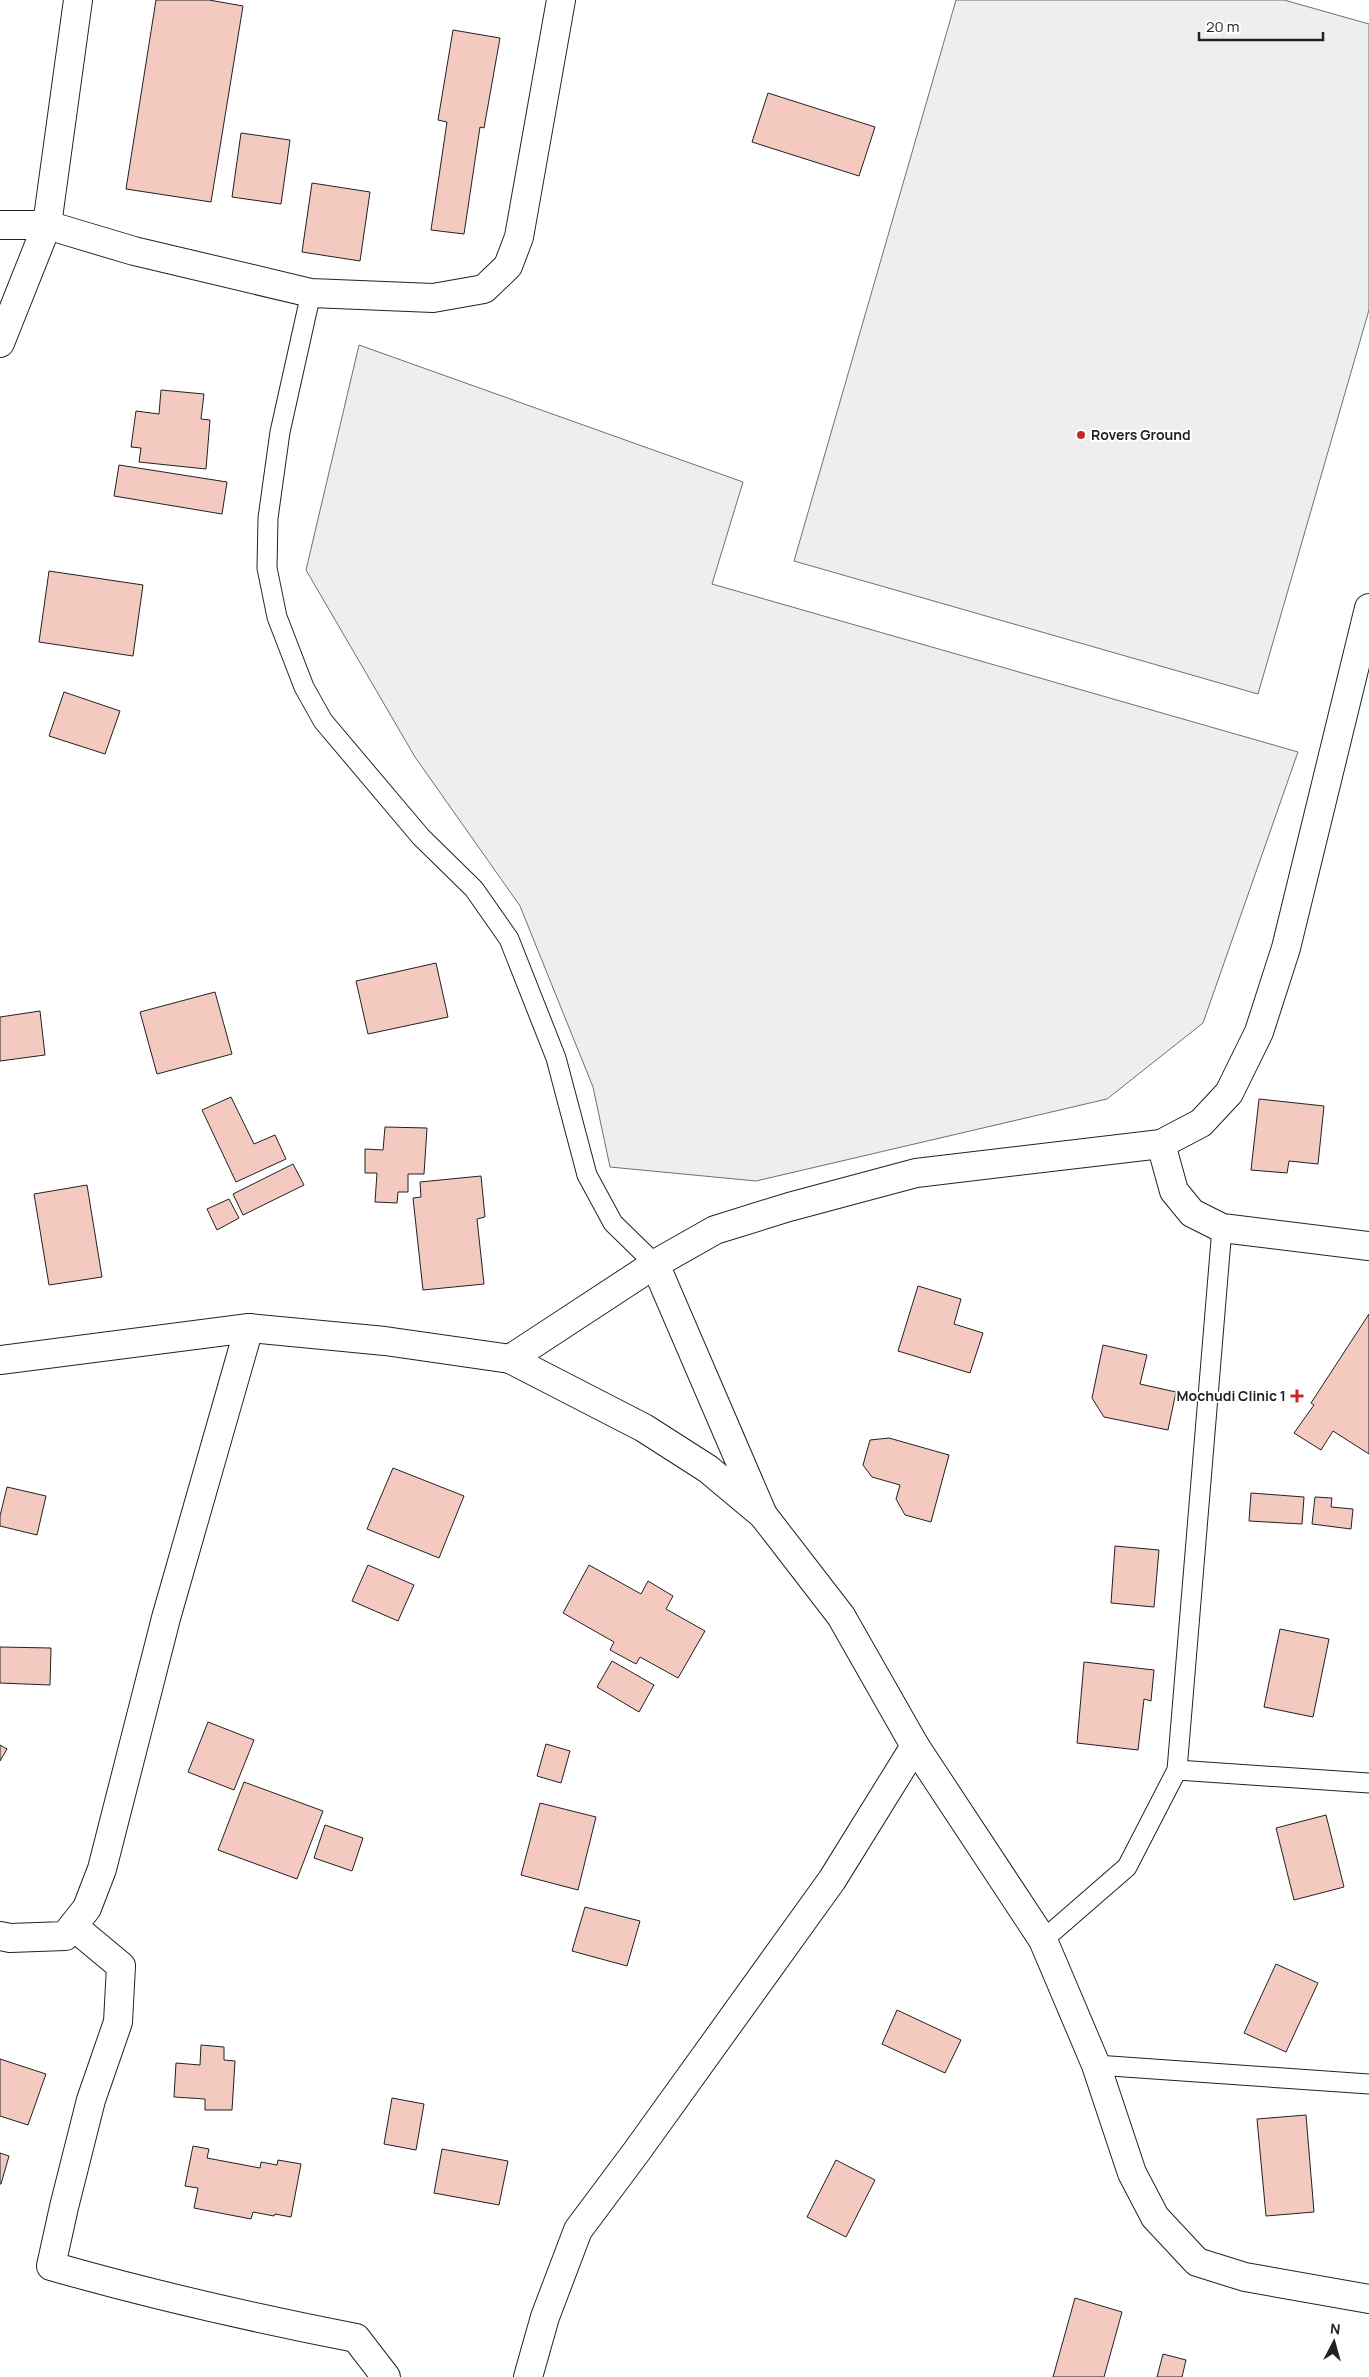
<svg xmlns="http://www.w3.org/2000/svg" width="1369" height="2377" font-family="Manrope,sans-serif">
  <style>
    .green { fill: #eee; stroke: #6f6f6f }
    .building { fill: #f3c9c0; stroke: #222 }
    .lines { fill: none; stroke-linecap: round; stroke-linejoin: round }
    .lane-casing { stroke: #222; stroke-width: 21 }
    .street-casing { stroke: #222; stroke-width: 30 }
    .lane { stroke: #fff; stroke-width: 19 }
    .street { stroke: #fff; stroke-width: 28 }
    .poi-dot { fill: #c62828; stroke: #fff; stroke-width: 2 }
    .labels { text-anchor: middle; stroke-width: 4; stroke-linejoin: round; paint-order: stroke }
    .poi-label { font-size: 14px; font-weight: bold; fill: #222; stroke: #fff; text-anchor: start }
  </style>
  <rect width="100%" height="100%" fill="#fff"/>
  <g class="green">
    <path d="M 956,0 L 1284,0 L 1369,24 L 1369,310 L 1258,694 L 794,561 Z"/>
    <path d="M 359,345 L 743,482 L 712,584 L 1298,752 L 1203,1023 L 1107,1099 L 756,1181 L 610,1167 L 593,1087 L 520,906 L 415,757 L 306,570 Z"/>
  </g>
  <g class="building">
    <path d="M 156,0 L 209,0 L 243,6 L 211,202 L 126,189 Z"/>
    <path d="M 453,30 L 500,38 L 484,128 L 480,127 L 464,234 L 431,230 L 447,122 L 438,120 Z"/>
    <path d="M 768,93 L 875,127 L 859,176 L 752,142 Z"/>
    <path d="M 241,133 L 290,140 L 281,204 L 232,197 Z"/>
    <path d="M 312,183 L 370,192 L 360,261 L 302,252 Z"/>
    <path d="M 161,390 L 204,394 L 201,419 L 210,420 L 206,469 L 139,462 L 141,448 L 131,447 L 136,411 L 159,414 Z"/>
    <path d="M 119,465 L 227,482 L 222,514 L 114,496 Z"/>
    <path d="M 49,571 L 143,585 L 133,656 L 39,642 Z"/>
    <path d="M 64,692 L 120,711 L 105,754 L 49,736 Z"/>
    <path d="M 436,963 L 448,1017 L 368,1034 L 356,981 Z"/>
    <path d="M 215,992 L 232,1054 L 157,1074 L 140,1012 Z"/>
    <path d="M 40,1011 L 45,1055 L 0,1061 L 0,1017 Z"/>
    <path d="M 231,1097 L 254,1144 L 275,1135 L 286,1159 L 236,1182 L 202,1110 Z"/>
    <path d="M 1259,1099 L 1324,1106 L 1318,1164 L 1289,1161 L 1287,1173 L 1251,1170 Z"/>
    <path d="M 385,1127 L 427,1128 L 424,1174 L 408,1174 L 408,1192 L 398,1192 L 397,1203 L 375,1202 L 377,1173 L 365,1173 L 365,1149 L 383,1150 Z"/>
    <path d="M 293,1164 L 304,1185 L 243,1215 L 233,1194 Z"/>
    <path d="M 481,1176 L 485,1217 L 477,1219 L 484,1284 L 423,1290 L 413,1198 L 421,1197 L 420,1182 Z"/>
    <path d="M 87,1185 L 102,1277 L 49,1285 L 34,1194 Z"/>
    <path d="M 229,1199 L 239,1218 L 217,1230 L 207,1209 Z"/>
    <path d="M 918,1286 L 961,1299 L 954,1324 L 983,1333 L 970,1373 L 898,1351 Z"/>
    <path d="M 1369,1314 L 1369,1454 L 1333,1431 L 1321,1450 L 1294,1433 L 1314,1405 L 1311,1403 Z"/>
    <path d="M 1103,1345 L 1147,1355 L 1140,1384 L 1176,1392 L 1168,1430 L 1104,1417 L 1092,1398 Z"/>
    <path d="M 889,1438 L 949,1455 L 931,1522 L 905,1515 L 896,1499 L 900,1485 L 872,1477 L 863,1465 L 870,1440 Z"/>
    <path d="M 393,1468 L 464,1496 L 439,1558 L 367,1529 Z"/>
    <path d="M 7,1487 L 46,1496 L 37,1535 L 0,1526 L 0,1516 Z"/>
    <path d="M 1251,1493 L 1304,1497 L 1302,1524 L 1249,1521 Z"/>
    <path d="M 1315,1497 L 1332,1498 L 1331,1507 L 1353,1509 L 1351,1529 L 1312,1524 Z"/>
    <path d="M 1115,1546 L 1159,1550 L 1154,1607 L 1111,1603 Z"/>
    <path d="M 368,1565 L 414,1585 L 398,1621 L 352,1601 Z"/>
    <path d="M 589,1565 L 641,1594 L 648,1581 L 673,1596 L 666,1609 L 705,1631 L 678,1678 L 640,1657 L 636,1664 L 610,1650 L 614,1642 L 563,1613 Z"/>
    <path d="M 1280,1629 L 1329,1639 L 1313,1717 L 1264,1707 Z"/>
    <path d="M 0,1647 L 51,1648 L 50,1685 L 0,1683 Z"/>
    <path d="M 612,1661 L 654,1685 L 639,1712 L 597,1687 Z"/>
    <path d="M 1084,1662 L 1154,1670 L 1151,1701 L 1144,1699 L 1138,1750 L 1077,1743 Z"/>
    <path d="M 208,1722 L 254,1740 L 234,1790 L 188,1772 Z"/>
    <path d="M 546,1744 L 570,1751 L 561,1783 L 537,1776 Z"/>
    <path d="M 0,1745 L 7,1749 L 0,1761 Z"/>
    <path d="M 244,1782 L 323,1811 L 297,1879 L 218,1850 Z"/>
    <path d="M 540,1803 L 596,1817 L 578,1890 L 521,1875 Z"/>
    <path d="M 1326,1815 L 1344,1887 L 1294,1900 L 1276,1828 Z"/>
    <path d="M 325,1825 L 363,1838 L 352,1871 L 314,1858 Z"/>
    <path d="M 585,1907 L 640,1921 L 627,1966 L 572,1951 Z"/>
    <path d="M 1276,1964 L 1318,1983 L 1286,2052 L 1244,2033 Z"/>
    <path d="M 897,2010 L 961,2040 L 945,2073 L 882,2044 Z"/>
    <path d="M 201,2045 L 224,2047 L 224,2060 L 235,2061 L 232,2110 L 205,2110 L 205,2099 L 174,2097 L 176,2063 L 200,2065 Z"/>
    <path d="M 0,2059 L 46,2074 L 28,2125 L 0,2116 Z"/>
    <path d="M 392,2098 L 424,2104 L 416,2150 L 384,2144 Z"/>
    <path d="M 1306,2115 L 1314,2212 L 1266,2216 L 1257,2119 Z"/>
    <path d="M 193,2146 L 209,2149 L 207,2158 L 260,2168 L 261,2162 L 277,2165 L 278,2160 L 301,2164 L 291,2217 L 275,2214 L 274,2216 L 253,2212 L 251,2219 L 194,2208 L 198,2188 L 185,2186 Z"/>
    <path d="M 442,2149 L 508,2161 L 499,2205 L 434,2193 Z"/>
    <path d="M 0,2153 L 9,2156 L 1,2184 L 0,2184 Z"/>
    <path d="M 836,2160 L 875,2180 L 846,2237 L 807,2217 Z"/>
    <path d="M 1075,2298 L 1122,2312 L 1104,2377 L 1053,2377 Z"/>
    <path d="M 1163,2354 L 1186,2360 L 1182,2377 L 1157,2377 Z"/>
  </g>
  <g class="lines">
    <defs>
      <g id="lane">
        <path d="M 311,293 L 280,432 L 268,518 L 267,568 L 277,617 L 304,687 L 323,721 L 421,837 L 474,889 L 509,939 L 556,1058 L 587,1175 L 613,1223 L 655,1264"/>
        <path d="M 1177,1770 L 1369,1783"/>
        <path d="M 1043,1940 L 1127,1867 L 1177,1770 L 1222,1228"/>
        <path d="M 1096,2065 L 1369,2084"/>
      </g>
      <g id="street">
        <path d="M 78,0 L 47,225 L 134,251 L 311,293 L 433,298 L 484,289 L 508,266 L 519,237 L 561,0"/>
        <path d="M 0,225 L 47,225 L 0,343"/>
        <path d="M 1161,1144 L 1174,1191 L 1192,1213 L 1222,1228 L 1369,1246"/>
        <path d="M 510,1359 L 644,1428 L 708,1469 L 763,1515 L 655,1264"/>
        <path d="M 0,1360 L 249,1328 L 385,1341 L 510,1359 L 655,1264 L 715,1230 L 789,1207 L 916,1173 L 1161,1144 L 1201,1123 L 1229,1093 L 1259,1032 L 1286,948 L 1369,608"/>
        <path d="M 915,1746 L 1043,1940 L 1096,2065 L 1132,2173 L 1155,2217 L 1197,2262 L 1245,2277 L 1369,2299"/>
        <path d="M 73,1926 L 121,1966 L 118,2022 L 91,2100 L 64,2207 L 51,2266 C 152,2295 254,2318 356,2338 L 386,2377"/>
        <path d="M 0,1936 L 10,1938 L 65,1936 L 87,1908 L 102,1869 L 166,1618 L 249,1328"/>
        <path d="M 528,2377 L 545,2317 L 578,2230 L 637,2151 L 832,1880 L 915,1746 L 841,1616 L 763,1515"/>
      </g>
    </defs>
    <use href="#lane" class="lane-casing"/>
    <use href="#street" class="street-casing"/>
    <use href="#lane" class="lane"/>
    <use href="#street" class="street"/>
  </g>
  <g class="poi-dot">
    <circle cx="1081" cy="435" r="5"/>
    <path d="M1294.5 1388.5h5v5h5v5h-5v5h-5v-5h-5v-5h5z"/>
  </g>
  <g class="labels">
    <g class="poi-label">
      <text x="1091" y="440">Rovers Ground</text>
      <text x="1286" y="1401" text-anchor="end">Mochudi Clinic 1</text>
    </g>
  </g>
  <g transform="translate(1334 2342) rotate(6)" stroke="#ffffff" stroke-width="4" paint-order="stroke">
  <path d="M0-4L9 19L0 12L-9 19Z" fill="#222222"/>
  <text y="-8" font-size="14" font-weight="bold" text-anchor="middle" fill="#222222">N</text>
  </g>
  <path d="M1199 32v8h124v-8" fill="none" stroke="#222222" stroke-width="2.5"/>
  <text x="1206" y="32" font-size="15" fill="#222222" stroke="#ffffff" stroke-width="4" paint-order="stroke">20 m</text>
</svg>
